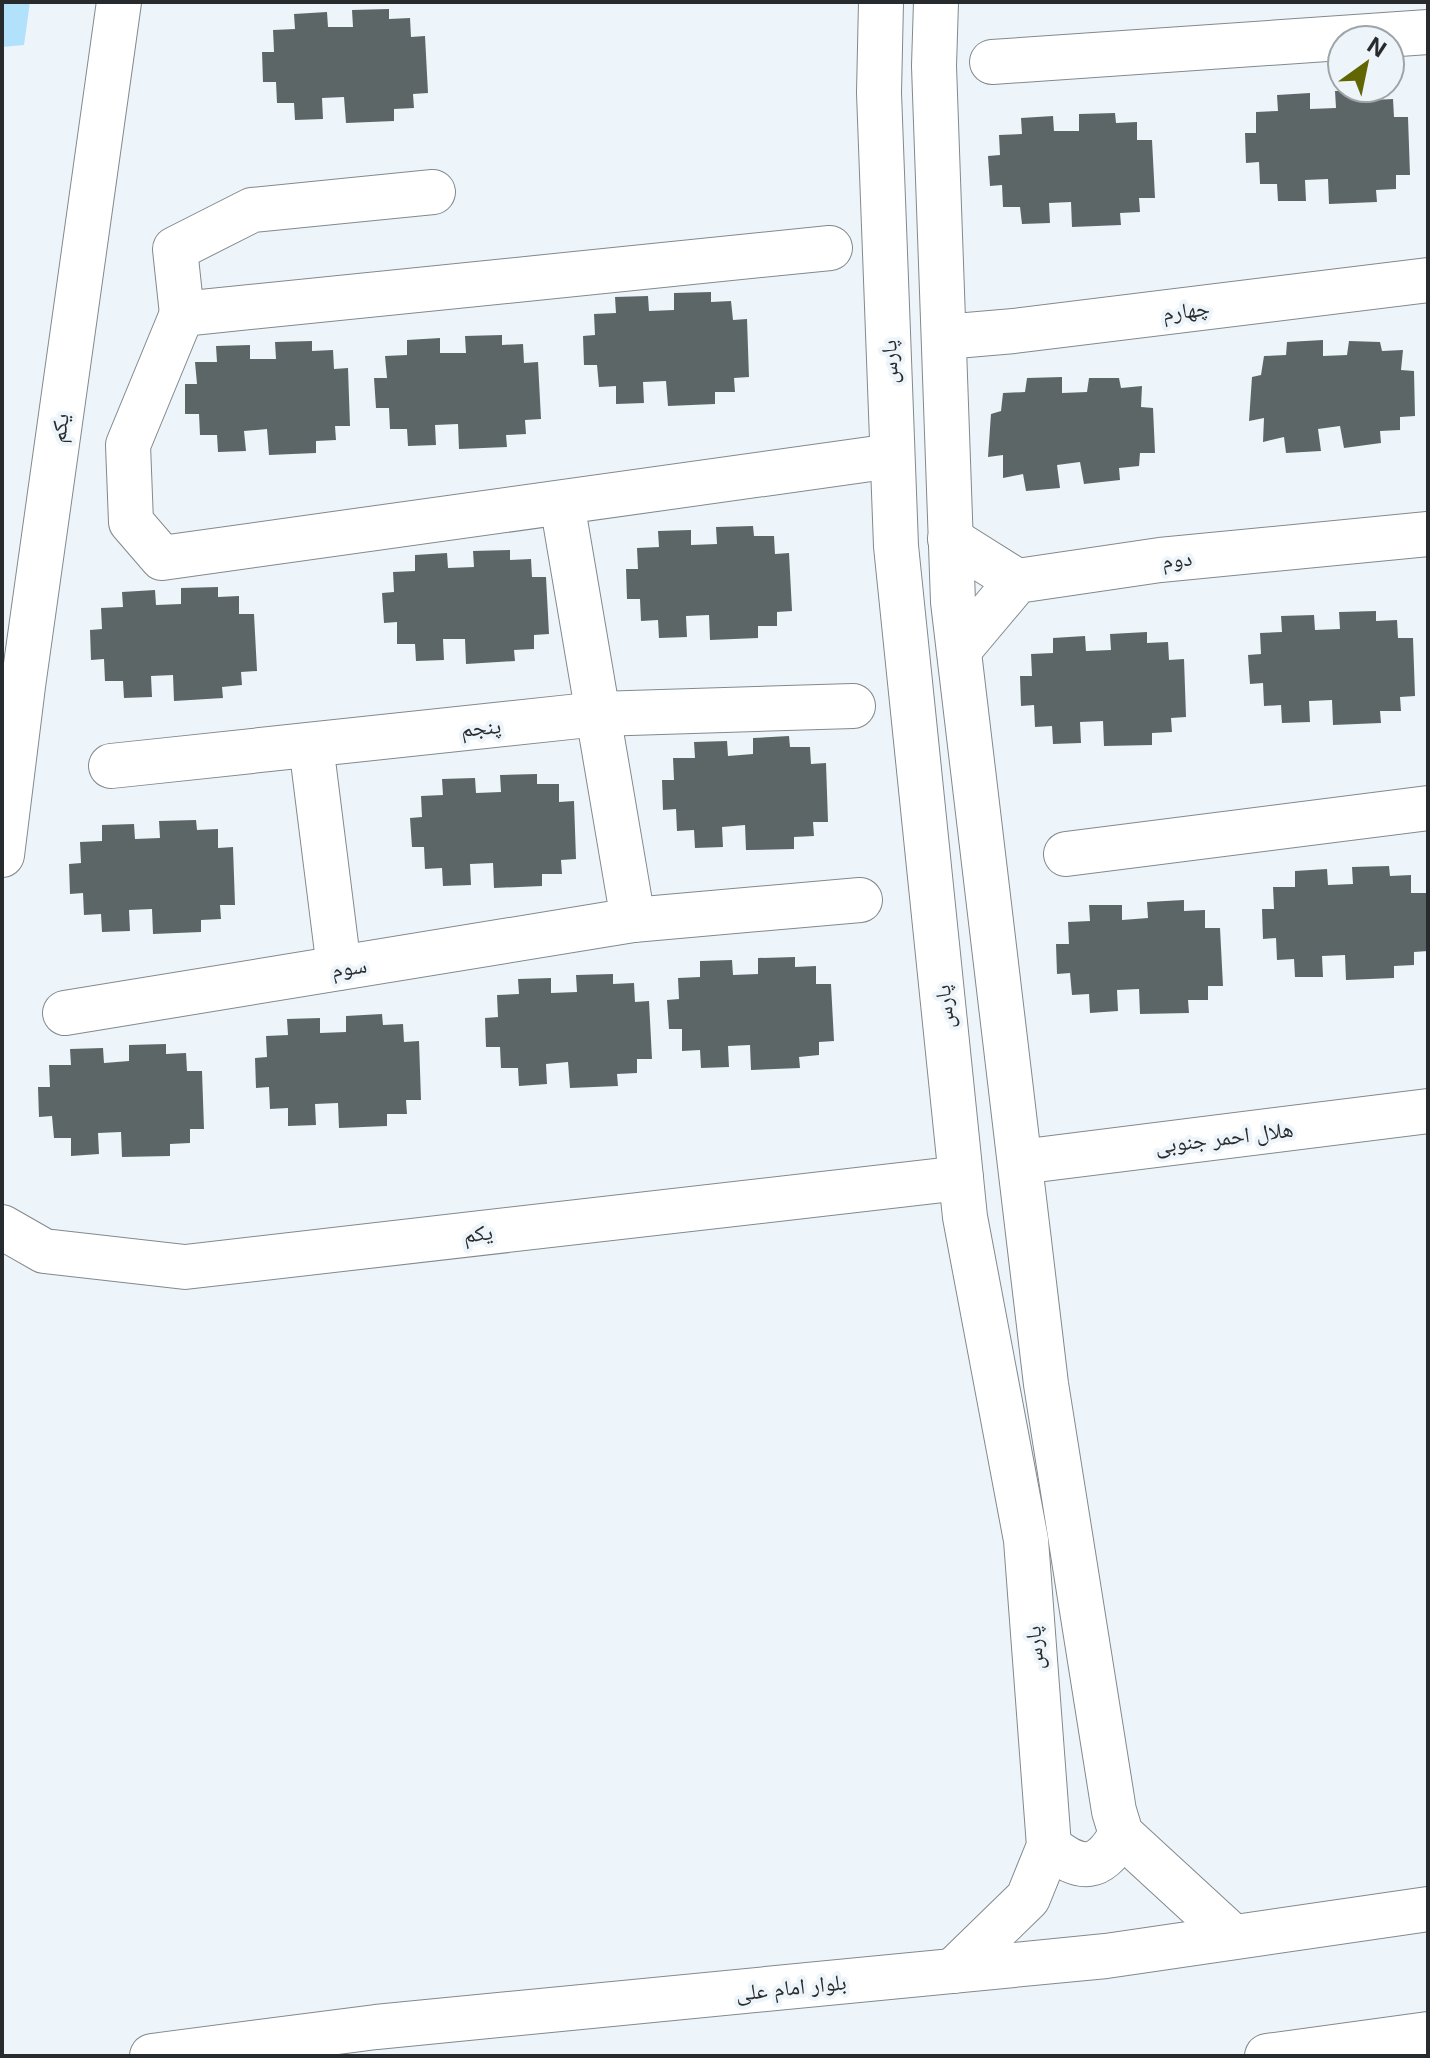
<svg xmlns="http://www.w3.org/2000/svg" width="1430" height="2058" font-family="Inter,'Noto Naskh Arabic',sans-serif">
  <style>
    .green { fill: #b2e1fb }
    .building { fill: #5d6667 }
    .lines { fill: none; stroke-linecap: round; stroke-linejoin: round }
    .street-casing { stroke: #82898d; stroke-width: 46 }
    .secondary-casing { stroke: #82898d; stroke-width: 46 }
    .street { stroke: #fff; stroke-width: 44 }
    .secondary { stroke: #fff; stroke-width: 44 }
    .labels { text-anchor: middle; stroke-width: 8; stroke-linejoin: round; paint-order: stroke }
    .street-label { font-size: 22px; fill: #282b2d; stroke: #edf5fa }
  </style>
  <rect width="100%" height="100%" fill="#edf5fa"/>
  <path class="green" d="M 2,2 L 30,2 L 24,45 L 2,47 Z"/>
  <g class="building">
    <path d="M 389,9 L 389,19 L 410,18 L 411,37 L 425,36 L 428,93 L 413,94 L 414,108 L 394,109 L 394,121 L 346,123 L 344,97 L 322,98 L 323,119 L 295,120 L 294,103 L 277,103 L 276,82 L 263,82 L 262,52 L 274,52 L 273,30 L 295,29 L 294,14 L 327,12 L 328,27 L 353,27 L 352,10 Z"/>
    <path d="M 1372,90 L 1372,100 L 1393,99 L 1394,117 L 1408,117 L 1410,175 L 1396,175 L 1396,189 L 1376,190 L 1377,202 L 1329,204 L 1328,179 L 1305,180 L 1306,201 L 1278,201 L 1277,184 L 1260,184 L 1259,162 L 1246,163 L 1245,133 L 1256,133 L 1256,112 L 1278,111 L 1277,95 L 1310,93 L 1310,109 L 1336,108 L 1335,91 Z"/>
    <path d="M 1115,113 L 1116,123 L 1137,122 L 1137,140 L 1152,140 L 1155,198 L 1139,198 L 1140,212 L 1120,213 L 1121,225 L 1072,227 L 1071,202 L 1049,203 L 1050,223 L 1022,224 L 1020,207 L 1003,207 L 1002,185 L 990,186 L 988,156 L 1000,155 L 999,135 L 1022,134 L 1021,118 L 1053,116 L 1054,131 L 1079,131 L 1079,114 Z"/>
    <path d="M 711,292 L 711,302 L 731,301 L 733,320 L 747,319 L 749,377 L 734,378 L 735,392 L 715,392 L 715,404 L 668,406 L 666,381 L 643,382 L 644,403 L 616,404 L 616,386 L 599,387 L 597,365 L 584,365 L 583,336 L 595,335 L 594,314 L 616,313 L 615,297 L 648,296 L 649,311 L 674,310 L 674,293 Z"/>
    <path d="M 502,335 L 502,345 L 523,344 L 524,363 L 538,362 L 541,419 L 525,420 L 526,434 L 506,435 L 507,447 L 459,449 L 458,424 L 435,425 L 436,445 L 408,446 L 407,429 L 390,429 L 389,408 L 376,408 L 374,378 L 387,378 L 385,356 L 407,355 L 407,340 L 440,338 L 440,353 L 466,353 L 465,336 Z"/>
    <path d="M 1323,340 L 1323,356 L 1347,355 L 1349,341 L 1380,342 L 1382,351 L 1403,350 L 1401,370 L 1414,371 L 1415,416 L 1400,417 L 1400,430 L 1380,431 L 1381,443 L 1344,448 L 1340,426 L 1318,429 L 1321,451 L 1286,453 L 1284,437 L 1263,442 L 1264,418 L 1249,421 L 1252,377 L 1261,375 L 1264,356 L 1286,355 L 1287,342 Z"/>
    <path d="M 312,341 L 312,351 L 333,350 L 334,369 L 348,368 L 350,426 L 335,426 L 336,440 L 316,441 L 316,453 L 269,455 L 267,429 L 244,431 L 246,451 L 218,452 L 217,435 L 200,435 L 199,414 L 185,414 L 185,384 L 197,384 L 195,362 L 217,362 L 216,346 L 250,345 L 250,359 L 276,359 L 275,342 Z"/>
    <path d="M 1062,377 L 1062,393 L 1087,392 L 1089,378 L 1119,378 L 1121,388 L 1142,386 L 1141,407 L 1153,408 L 1155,453 L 1140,453 L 1139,466 L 1119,468 L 1120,480 L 1084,484 L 1080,462 L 1057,465 L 1060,488 L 1026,491 L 1023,474 L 1003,478 L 1003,455 L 988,457 L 991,414 L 1001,411 L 1003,393 L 1025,392 L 1027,378 Z"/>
    <path d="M 753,526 L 754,536 L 774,536 L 775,554 L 789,553 L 792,611 L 777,612 L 777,626 L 758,626 L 758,638 L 710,640 L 709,615 L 686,616 L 687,637 L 659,638 L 658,620 L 641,621 L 640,599 L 627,599 L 626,569 L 638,569 L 637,548 L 659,547 L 658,531 L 691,530 L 691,545 L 717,544 L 716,527 Z"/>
    <path d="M 510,550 L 510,560 L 531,559 L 532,577 L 546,577 L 549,634 L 534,635 L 534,649 L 514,650 L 515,661 L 466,664 L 465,639 L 443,639 L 444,660 L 416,661 L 415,644 L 397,644 L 397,622 L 384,623 L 382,593 L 394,592 L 393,572 L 415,571 L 415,555 L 447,553 L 448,568 L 474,567 L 473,551 Z"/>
    <path d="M 218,587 L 218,597 L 239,596 L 239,614 L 254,614 L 257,671 L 241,672 L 242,685 L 222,687 L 223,698 L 174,701 L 173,675 L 151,676 L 152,697 L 124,698 L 123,681 L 105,681 L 104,659 L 91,660 L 90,630 L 102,629 L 101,608 L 123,607 L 122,592 L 155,590 L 156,605 L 181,604 L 181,588 Z"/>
    <path d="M 1376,611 L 1376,621 L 1397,620 L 1398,638 L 1413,638 L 1415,696 L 1400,697 L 1401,711 L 1380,711 L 1381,723 L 1333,725 L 1332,700 L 1309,701 L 1310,722 L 1282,723 L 1281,705 L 1264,706 L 1263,683 L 1250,684 L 1248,655 L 1261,654 L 1260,633 L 1282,632 L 1281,616 L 1314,615 L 1315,630 L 1340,629 L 1339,612 Z"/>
    <path d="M 1147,632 L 1147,643 L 1168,642 L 1169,660 L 1184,659 L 1186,717 L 1171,718 L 1172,732 L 1152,733 L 1152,745 L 1104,746 L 1103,721 L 1080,722 L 1081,743 L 1053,744 L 1052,726 L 1035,727 L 1034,705 L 1021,706 L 1020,676 L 1032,676 L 1031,654 L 1053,653 L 1053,638 L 1085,636 L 1086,651 L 1111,650 L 1110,634 Z"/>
    <path d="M 789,736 L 790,747 L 810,747 L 811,764 L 826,763 L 828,822 L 813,822 L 814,836 L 794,837 L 794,849 L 746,850 L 745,825 L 722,827 L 723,847 L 695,848 L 694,830 L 677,831 L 676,809 L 663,810 L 662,780 L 674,780 L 673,758 L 695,758 L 694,742 L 727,741 L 728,756 L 753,754 L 753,738 Z"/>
    <path d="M 537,774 L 537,784 L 559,784 L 559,802 L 574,801 L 576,859 L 561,860 L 562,874 L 542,874 L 542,886 L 494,888 L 493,863 L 470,864 L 471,885 L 443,886 L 442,868 L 425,869 L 424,847 L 412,847 L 410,818 L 422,817 L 421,796 L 443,795 L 442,779 L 475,778 L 476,793 L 501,792 L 500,775 Z"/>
    <path d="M 196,820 L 197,830 L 218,829 L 218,848 L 233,847 L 235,905 L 220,905 L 221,919 L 201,920 L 201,932 L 153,934 L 152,909 L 129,910 L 130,931 L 102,932 L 101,914 L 84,915 L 83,893 L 70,894 L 69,864 L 81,863 L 80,842 L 102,841 L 102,825 L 134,824 L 135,839 L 160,838 L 159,821 Z"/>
    <path d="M 1389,866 L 1390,876 L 1411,875 L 1411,893 L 1426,893 L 1428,951 L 1414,952 L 1414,965 L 1394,966 L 1394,978 L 1346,980 L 1345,955 L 1322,956 L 1323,977 L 1295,977 L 1294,959 L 1277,960 L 1276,938 L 1263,939 L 1262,909 L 1274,909 L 1273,887 L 1295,887 L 1295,871 L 1327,869 L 1328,885 L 1353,884 L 1352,867 Z"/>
    <path d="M 1184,900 L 1184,911 L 1205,910 L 1205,928 L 1220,928 L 1223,986 L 1208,986 L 1208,1000 L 1188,1000 L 1189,1013 L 1140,1014 L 1139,989 L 1117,990 L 1118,1011 L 1090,1013 L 1089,994 L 1072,995 L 1070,973 L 1057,974 L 1056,944 L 1069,944 L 1068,922 L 1090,921 L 1089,905 L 1122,905 L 1122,920 L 1148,918 L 1147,902 Z"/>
    <path d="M 795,957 L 795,967 L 816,966 L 816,984 L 831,984 L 834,1041 L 819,1042 L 819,1055 L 799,1057 L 800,1068 L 751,1070 L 750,1045 L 728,1046 L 729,1067 L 701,1068 L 700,1050 L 682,1051 L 682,1029 L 669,1029 L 667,1000 L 679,999 L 678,978 L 700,977 L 700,961 L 732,960 L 733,975 L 758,974 L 758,958 Z"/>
    <path d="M 613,974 L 613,984 L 634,983 L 635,1002 L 649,1001 L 652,1059 L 637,1059 L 637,1073 L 617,1074 L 618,1086 L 570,1088 L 568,1062 L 546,1064 L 547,1084 L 519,1086 L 518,1068 L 501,1068 L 500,1047 L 486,1047 L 485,1018 L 498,1017 L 497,995 L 519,994 L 518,979 L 551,978 L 551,993 L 577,992 L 576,975 Z"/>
    <path d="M 382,1014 L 383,1025 L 403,1024 L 404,1042 L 419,1041 L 421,1100 L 406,1100 L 407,1114 L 387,1114 L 387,1126 L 339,1128 L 338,1103 L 315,1104 L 316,1125 L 288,1126 L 288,1108 L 270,1109 L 269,1087 L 256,1088 L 255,1058 L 267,1057 L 266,1036 L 288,1035 L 287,1019 L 320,1018 L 320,1033 L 346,1032 L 346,1016 Z"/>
    <path d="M 166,1044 L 166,1054 L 186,1053 L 187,1071 L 202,1071 L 204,1129 L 190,1129 L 190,1143 L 170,1144 L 170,1156 L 122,1157 L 121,1132 L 98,1133 L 99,1154 L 71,1156 L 71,1138 L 54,1138 L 52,1116 L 39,1117 L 38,1087 L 50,1087 L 49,1065 L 71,1065 L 70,1049 L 103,1048 L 104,1063 L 129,1061 L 129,1045 Z"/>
  </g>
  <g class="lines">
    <defs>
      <g id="street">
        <path d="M 992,62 L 1428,32"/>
        <path d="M 830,248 L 182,314 L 128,445 L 131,522 L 162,558 L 892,456"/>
        <path d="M 182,314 L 175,249 L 252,210 L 433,192"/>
        <path d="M 944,337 L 1014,331 L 1428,280"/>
        <path d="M 950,539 L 1017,581"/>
        <path d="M 959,650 L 1017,581 L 1160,560 L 1428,534"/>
        <path d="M 311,745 L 339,968"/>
        <path d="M 111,766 L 598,714 L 853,706"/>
        <path d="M 1066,854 L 1428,808"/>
        <path d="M 2,855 L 23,686 L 119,2"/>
        <path d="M 633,920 L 860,900"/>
        <path d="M 65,1013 L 633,920 L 562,503"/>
        <path d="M 1020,1162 L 1428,1111"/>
        <path d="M 2,1227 L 44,1251 L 185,1267 L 961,1178"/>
      </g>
      <g id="secondary">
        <path d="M 881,2 L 879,93 L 896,546 L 965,1217 L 1026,1540 L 1049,1846 L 1028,1898 L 953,1971"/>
        <path d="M 936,2 L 934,66 L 953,602 L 1046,1384 L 1114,1811 L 1121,1834 L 1233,1937"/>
        <path d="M 1049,1846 C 1081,1872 1100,1872 1121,1834"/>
        <path d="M 152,2056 L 376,2027 L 1106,1956 L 1428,1909"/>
        <path d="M 1267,2056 L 1428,2034"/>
      </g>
    </defs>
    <use href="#street" class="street-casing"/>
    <use href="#secondary" class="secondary-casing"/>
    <use href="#street" class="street"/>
    <use href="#secondary" class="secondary"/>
  </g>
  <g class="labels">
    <g class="street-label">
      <text transform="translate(1186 310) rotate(-7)" y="8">چهارم</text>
      <text transform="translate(889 362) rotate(-92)" y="8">پارس</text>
      <text transform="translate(59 428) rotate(-82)" y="8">یکم</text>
      <text transform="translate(1177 559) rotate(-6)" y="8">دوم</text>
      <text transform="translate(481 727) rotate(-6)" y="8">پنجم</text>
      <text transform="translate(349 967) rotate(-9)" y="8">سوم</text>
      <text transform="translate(944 1007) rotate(-96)" y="8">پارس</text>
      <text transform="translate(1224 1137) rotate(-7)" y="8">هلال احمر جنوبی</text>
      <text transform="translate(478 1233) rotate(-7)" y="8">یکم</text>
      <text transform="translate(1034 1648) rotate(-94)" y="8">پارس</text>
      <text transform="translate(791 1987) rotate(-6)" y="8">بلوار امام علی</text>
    </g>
  </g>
  <rect width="1430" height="2058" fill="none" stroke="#282b2d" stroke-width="8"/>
  <g transform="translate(1366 64) rotate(33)"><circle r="38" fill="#edf5fa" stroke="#9ea4a8" stroke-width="2"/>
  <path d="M0-6L14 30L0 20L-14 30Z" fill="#616602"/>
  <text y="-12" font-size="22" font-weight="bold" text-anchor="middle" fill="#282b2d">N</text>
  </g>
</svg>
